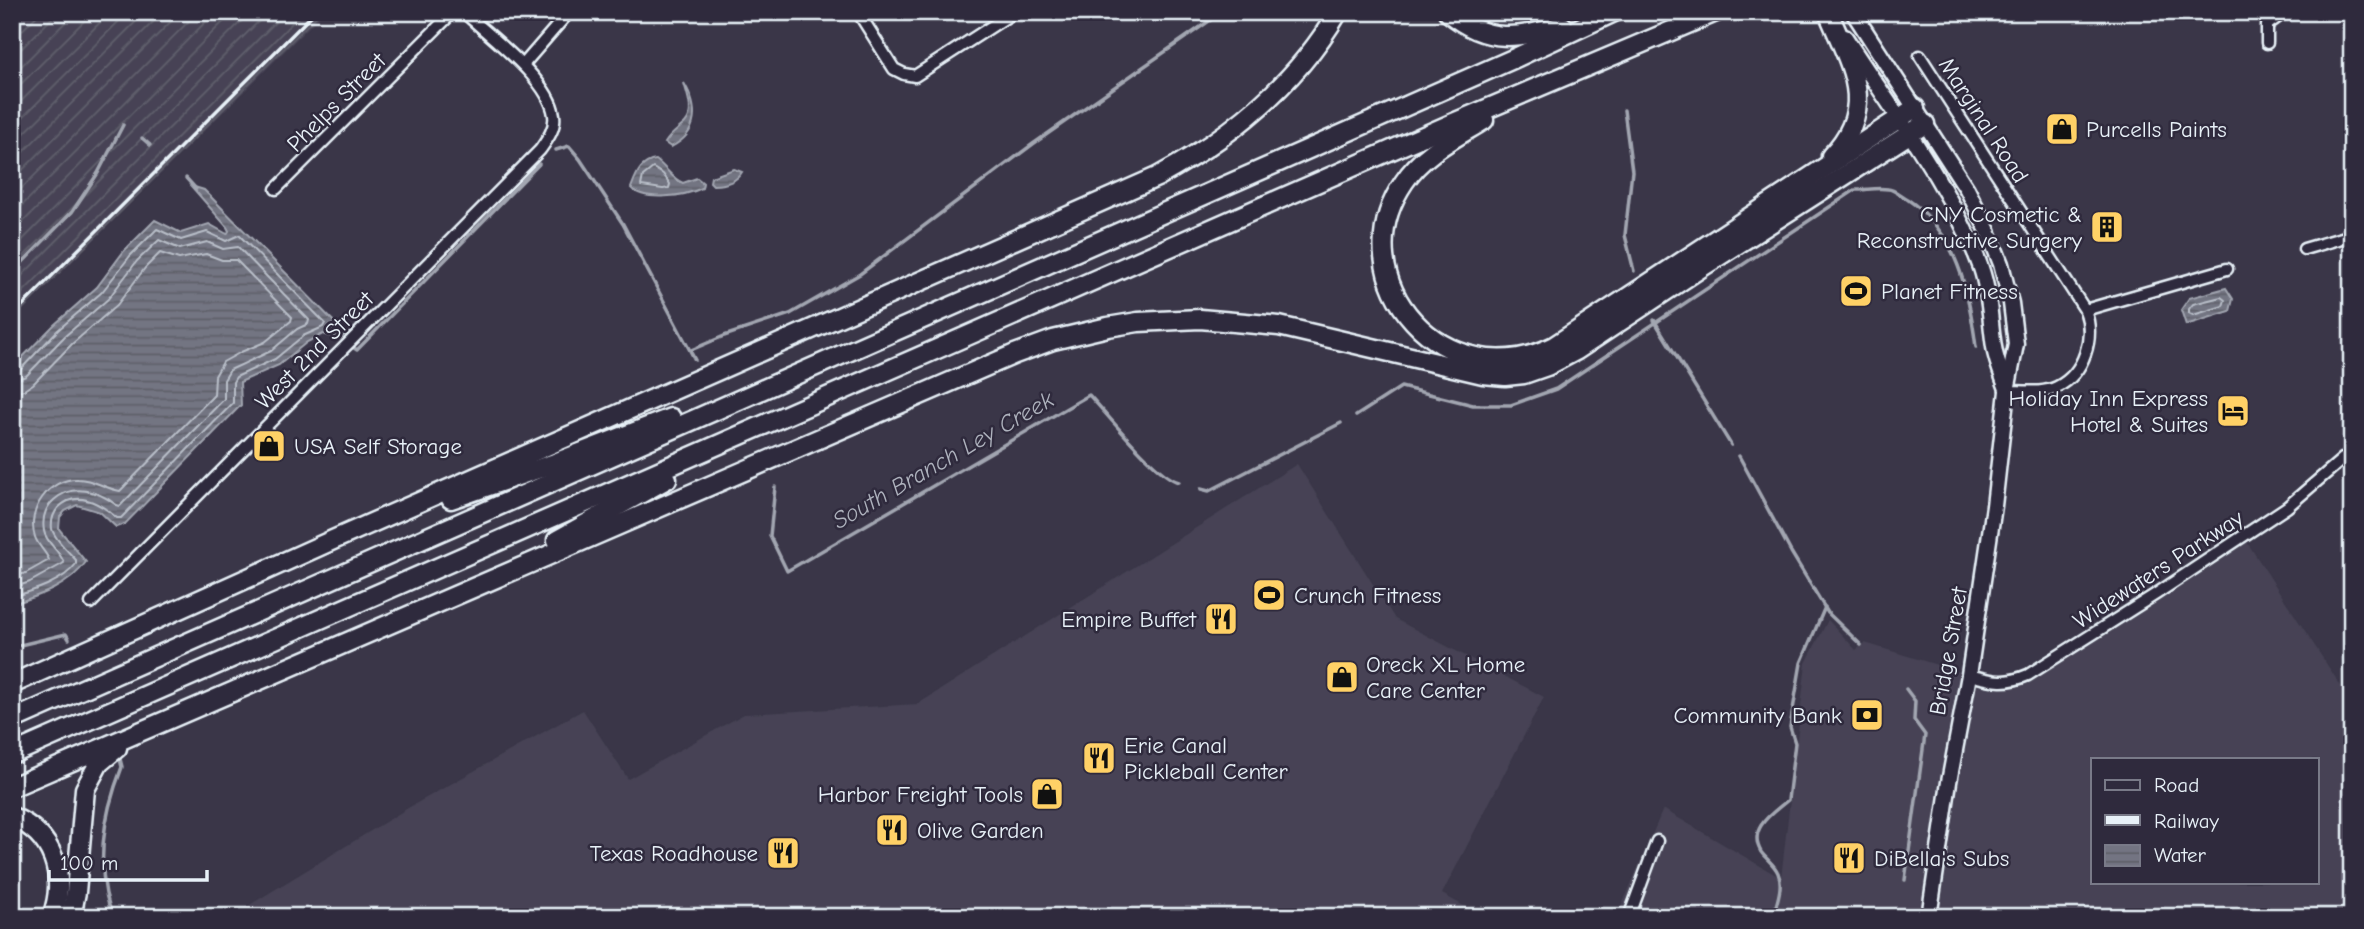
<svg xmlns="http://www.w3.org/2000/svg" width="2364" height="929" font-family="'Comic Neue',sans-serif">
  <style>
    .built { fill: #464354; fill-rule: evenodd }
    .industrial { fill: url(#industrial-furrows) }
    .water { fill: url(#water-rules); stroke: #a2a6b1; stroke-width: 2 }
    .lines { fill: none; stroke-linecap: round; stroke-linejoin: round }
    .shore { stroke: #b9bfc9; stroke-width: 2 }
    .stream { stroke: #a2a6b1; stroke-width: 3.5 }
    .street-casing { stroke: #e8f1f8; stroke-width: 15 }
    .secondary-casing { stroke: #e8f1f8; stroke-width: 19 }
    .highway-casing { stroke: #e8f1f8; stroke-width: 23 }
    .street { stroke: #2f2a3d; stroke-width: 10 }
    .secondary { stroke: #2f2a3d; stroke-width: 14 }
    .highway { stroke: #2f2a3d; stroke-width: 18 }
    .rail { stroke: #e8f1f8; stroke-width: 3.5 }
    .labels { text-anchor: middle; stroke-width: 5; stroke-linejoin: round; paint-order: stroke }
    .street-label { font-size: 23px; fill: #e8f1f8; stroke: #2f2a3d }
    .poi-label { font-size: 23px; fill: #e8f1f8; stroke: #2f2a3d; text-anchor: start }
    .water-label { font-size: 24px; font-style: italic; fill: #aeb2bd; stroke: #2f2a3d }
  </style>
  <defs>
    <pattern id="industrial-furrows" width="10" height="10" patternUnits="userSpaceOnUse" patternTransform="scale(1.75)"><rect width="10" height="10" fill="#464354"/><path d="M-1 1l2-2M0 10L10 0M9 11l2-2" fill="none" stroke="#615f6d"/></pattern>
    <pattern id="water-rules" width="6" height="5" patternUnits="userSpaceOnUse" patternTransform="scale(1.75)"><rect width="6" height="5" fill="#737482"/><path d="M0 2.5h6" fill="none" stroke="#5f6069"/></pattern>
  </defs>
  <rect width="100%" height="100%" fill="#3a3648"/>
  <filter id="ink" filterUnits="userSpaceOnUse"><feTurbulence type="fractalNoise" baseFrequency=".0143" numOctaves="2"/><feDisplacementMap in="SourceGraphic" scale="14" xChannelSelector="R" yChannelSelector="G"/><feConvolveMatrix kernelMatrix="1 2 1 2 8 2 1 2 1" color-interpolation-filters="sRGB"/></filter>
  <g filter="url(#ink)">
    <g class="built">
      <path d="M 1297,464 L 1395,619 L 1544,697 L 1442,894 L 1484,917 L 230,917 L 408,808 L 583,710 L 628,779 L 744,714 L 918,704 Z"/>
      <path d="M 2243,536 L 2352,703 L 2352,917 L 1617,917 L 1663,809 L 1781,878 L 1806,663 L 1828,620 L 1856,650 L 1865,643 L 1980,678 L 2017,680 ZM 2093,759 L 2317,759 L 2317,882 L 2093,882 Z"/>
    </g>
    <path class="industrial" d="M 12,12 L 324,12 L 12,321 Z"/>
    <g class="water">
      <path d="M 684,83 C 699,108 699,133 671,147 L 665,143 C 671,133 678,130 685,123 C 695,113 687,94 684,83 Z"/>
      <path d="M 656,160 C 666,167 672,179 683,183 L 697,178 L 703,183 L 702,188 C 686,196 644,202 631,188 C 636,175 640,162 656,160 Z"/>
      <path d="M 734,169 L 742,172 C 736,182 724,185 713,185 L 710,182 L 711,177 Z"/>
      <path d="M 191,186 L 204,190 L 346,334 L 340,339 L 323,334 L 307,342 L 279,365 L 240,382 L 241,405 L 125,524 L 116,527 L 100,512 L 77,505 L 65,511 L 60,517 L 59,529 L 86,562 C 69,586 40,596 12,604 L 12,368 L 54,325 L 97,287 L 124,251 L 155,220 L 181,233 L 209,224 L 227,234 L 229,231 L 227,227 Z"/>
      <path d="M 2226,288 L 2233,299 L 2230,311 L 2186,325 L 2181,310 L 2189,298 Z"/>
    </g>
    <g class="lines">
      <g class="shore">
        <path d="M 653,168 L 663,174 L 670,184 L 669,188 L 663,189 L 641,186 L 643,176 Z"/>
        <path d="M 2221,297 L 2225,300 L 2223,306 L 2193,315 L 2189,313 L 2189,309 L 2193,304 Z"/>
        <path d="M 12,372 L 20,370 L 58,330 L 102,292 L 130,256 L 157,229 L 181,240 L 207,232 L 226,241 L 239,235 L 325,323 L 323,327 L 303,336 L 275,359 L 236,377 L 233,382 L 233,403 L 121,518 L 117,518 C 100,503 77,489 58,508 C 53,514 51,521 52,529 C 55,540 69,552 76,560 L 76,564 C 63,582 33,591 12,597"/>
        <path d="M 12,381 L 26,376 L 65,336 L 108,299 L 137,261 L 159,240 L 180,249 L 207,242 L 223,249 L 238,247 L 309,320 L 308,324 L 297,329 L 271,351 L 230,370 L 224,380 L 224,399 L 120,506 C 114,505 112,501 106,498 C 89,489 70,486 54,500 C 45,508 42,519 44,531 C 46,543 61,552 64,563 L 30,582 L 12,588"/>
        <path d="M 12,391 L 24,390 L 33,384 L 72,344 L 117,305 L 145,268 L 160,253 L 179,259 L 206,254 L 222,260 L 236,260 L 292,317 L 291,321 L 265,342 L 241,352 L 223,362 L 215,376 L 214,395 L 120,491 C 106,489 93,479 78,479 C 49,478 26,510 35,537 C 38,546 46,552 49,560 L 26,573 L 12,577"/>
      </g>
      <g class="stream">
        <path d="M 1624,110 L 1632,171 L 1625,235 L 1634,271"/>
        <path d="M 142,138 L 150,145"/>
        <path d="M 556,150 L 569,146 L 580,159 L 623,224 L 695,360"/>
        <path d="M 186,178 L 196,189"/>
        <path d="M 12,273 L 72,212 L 98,173 L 123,125"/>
        <path d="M 1654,320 L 1731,445"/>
        <path d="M 350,345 L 357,350 L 539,164"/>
        <path d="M 691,350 L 724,336 L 790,314 L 860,274 L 1033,144 L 1222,12"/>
        <path d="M 1356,416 L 1401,387 L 1473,405 L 1511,405 L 1556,389 L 1855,190 C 1866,190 1878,187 1888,189 C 1894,189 1901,196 1907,199 C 1957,232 1969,292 1976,347"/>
        <path d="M 1739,456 L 1791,552 L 1828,613 L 1861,645"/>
        <path d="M 775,487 L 770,536 L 787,571 L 1089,395 C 1107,414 1157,477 1179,482"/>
        <path d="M 1201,489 L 1209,491 L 1341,423"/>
        <path d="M 12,647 L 66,634 L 69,639"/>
        <path d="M 1905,880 L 1925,735 L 1914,720 L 1915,701 L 1906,689"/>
        <path d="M 106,917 L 110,909 C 95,862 104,813 122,767 L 120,759"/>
        <path d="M 1773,917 C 1776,904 1784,886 1778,873 C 1775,865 1766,859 1761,852 C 1747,828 1773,813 1788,800 L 1795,743 L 1790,727 L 1801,663 L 1825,607"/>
      </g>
      <defs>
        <g id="street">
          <path d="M 858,12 L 894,69 L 904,74 L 915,76 L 1014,12"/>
          <path d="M 2267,43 L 2267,25 L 2285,12"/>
          <path d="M 1920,56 L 2085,310"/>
          <path d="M 523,65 L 569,12"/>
          <path d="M 276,189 L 453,12"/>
          <path d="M 2304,249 L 2352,235"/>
          <path d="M 2007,391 C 2023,391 2043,394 2057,387 C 2085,373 2095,337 2085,310 L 2227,269"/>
          <path d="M 91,603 L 540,150 C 547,140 556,128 554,115 C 549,79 490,37 464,12"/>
          <path d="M 1969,675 C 1993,681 2005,685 2028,675 L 2156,594 L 2287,507 L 2352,451"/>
          <path d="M 1629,917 L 1657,841"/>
        </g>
        <g id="secondary">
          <path d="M 1853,12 L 1967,189 L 1988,231 L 2001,264 L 2011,303 L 2016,344 L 2007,391 L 1994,506 L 1969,675 L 1949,782 L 1929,917"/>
          <path d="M 1845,37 C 1892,110 1951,186 1981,268 C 1990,294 1990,321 1994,347 C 1996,361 2002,375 2007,389"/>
        </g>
        <g id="highway">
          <path d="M 1448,12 C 1488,45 1517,38 1563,26"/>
          <path d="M 1828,12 C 1850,65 1879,107 1831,156"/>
          <path d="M 1484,120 C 1455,138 1423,153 1404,182 C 1337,281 1447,400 1554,346 L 1915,108"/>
          <path d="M 451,499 L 555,463 L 671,418"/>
          <path d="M 557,540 L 667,479"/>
          <path d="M 12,684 L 333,540 L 1157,177 C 1229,138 1296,84 1338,12"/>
          <path d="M 12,720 L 1513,59 L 1614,12"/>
          <path d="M 12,754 L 1451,124 L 1716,12"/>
          <path d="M 12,787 L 1015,354 L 1053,340 L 1108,327 L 1138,322 L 1200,319 L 1279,326 L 1483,374 L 1505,376 L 1524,374 L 1547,366 L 1577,350 L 1702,267 L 1925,124"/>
          <path d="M 12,817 C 54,834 67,876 52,917"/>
          <path d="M 71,917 L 76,892 L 85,789 L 99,763 L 117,748"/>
        </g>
      </defs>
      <use href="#street" class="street-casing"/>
      <use href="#secondary" class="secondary-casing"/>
      <use href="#highway" class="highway-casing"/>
      <use href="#street" class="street"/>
      <use href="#secondary" class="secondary"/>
      <use href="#highway" class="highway"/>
      <path class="rail" d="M 12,316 L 315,12"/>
    </g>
  </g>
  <defs>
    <symbol id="shop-square" viewBox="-11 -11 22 22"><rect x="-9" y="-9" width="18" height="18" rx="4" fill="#ffd166" stroke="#2f2a3d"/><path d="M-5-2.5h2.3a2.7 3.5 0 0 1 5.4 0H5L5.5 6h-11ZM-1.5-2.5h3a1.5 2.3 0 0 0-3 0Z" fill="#111"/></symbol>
    <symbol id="building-square" viewBox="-11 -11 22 22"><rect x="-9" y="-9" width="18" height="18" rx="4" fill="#ffd166" stroke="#2f2a3d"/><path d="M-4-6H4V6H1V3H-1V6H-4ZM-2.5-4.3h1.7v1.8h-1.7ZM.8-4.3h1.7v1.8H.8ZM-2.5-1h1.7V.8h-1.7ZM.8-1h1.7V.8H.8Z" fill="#111"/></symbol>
    <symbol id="stadium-square" viewBox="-11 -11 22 22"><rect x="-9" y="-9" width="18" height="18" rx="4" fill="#ffd166" stroke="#2f2a3d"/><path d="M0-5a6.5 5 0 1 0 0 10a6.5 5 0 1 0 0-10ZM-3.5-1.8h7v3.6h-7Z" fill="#111"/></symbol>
    <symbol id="hotel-square" viewBox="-11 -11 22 22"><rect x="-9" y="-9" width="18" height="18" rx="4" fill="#ffd166" stroke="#2f2a3d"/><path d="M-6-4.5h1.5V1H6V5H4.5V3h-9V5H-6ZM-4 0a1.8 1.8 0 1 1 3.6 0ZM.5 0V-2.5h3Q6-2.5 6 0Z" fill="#111"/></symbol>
    <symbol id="restaurant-square" viewBox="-11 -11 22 22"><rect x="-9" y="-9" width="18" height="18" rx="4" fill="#ffd166" stroke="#2f2a3d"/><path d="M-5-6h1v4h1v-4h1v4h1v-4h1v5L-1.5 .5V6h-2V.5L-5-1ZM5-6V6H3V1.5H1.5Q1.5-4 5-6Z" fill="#111"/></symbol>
    <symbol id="bank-square" viewBox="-11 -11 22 22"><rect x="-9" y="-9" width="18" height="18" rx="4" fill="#ffd166" stroke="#2f2a3d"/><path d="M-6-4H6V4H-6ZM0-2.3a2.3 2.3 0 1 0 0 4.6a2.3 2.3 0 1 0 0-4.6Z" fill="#111"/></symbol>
  </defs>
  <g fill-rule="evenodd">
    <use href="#shop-square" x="2043" y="110" width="38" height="38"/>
    <use href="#building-square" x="2088" y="208" width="38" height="38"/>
    <use href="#stadium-square" x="1837" y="272" width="38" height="38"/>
    <use href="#hotel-square" x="2214" y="392" width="38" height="38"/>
    <use href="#shop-square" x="250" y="427" width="38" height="38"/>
    <use href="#stadium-square" x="1250" y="576" width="38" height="38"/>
    <use href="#restaurant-square" x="1202" y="600" width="38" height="38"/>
    <use href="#shop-square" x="1323" y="658" width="38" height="38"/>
    <use href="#bank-square" x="1848" y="696" width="38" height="38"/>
    <use href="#restaurant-square" x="1080" y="739" width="38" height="38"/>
    <use href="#shop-square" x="1028" y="775" width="38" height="38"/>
    <use href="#restaurant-square" x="873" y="811" width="38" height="38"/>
    <use href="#restaurant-square" x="764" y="834" width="38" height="38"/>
    <use href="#restaurant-square" x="1830" y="839" width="38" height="38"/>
  </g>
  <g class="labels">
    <g class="street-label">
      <text transform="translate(336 102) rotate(-45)" y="8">Phelps Street</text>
      <text transform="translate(1984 120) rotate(57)" y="8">Marginal Road</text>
      <text transform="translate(314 350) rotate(-45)" y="8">West 2nd Street</text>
      <text transform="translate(2158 569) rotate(-33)" y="8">Widewaters Parkway</text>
      <text transform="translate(1948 651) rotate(-80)" y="8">Bridge Street</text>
    </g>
    <g class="poi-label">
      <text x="2086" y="137">Purcells Paints</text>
      <text x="2082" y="222" text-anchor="end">CNY Cosmetic &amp;<tspan x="2082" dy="26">Reconstructive Surgery</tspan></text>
      <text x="1881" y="299">Planet Fitness</text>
      <text x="2208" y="406" text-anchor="end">Holiday Inn Express<tspan x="2208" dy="26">Hotel &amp; Suites</tspan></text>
      <text x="294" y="454">USA Self Storage</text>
      <text x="1294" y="603">Crunch Fitness</text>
      <text x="1196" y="627" text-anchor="end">Empire Buffet</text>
      <text x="1366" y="672">Oreck XL Home<tspan x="1366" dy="26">Care Center</tspan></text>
      <text x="1842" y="723" text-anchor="end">Community Bank</text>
      <text x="1124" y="753">Erie Canal<tspan x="1124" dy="26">Pickleball Center</tspan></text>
      <text x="1023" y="802" text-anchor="end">Harbor Freight Tools</text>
      <text x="917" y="838">Olive Garden</text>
      <text x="758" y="861" text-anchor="end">Texas Roadhouse</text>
      <text x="1874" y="866">DiBella's Subs</text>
    </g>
    <g class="water-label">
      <text transform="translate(943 460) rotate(-30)" y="8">South Branch Ley Creek</text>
    </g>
  </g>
  <rect width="2364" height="929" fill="none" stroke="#2f2a3d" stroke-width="42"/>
  <rect x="21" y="21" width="2322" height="887" fill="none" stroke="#e8f1f8" stroke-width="2.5" filter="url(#ink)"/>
  <rect x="2091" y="758" width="228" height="126" fill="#2f2a3d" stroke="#797a88" stroke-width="2"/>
  <rect x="2105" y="780" width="35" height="10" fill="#2f2a3d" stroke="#797a88" stroke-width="2"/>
  <text x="2154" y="792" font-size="21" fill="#e8f1f8">Road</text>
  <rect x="2105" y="815" width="35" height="10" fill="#e8f1f8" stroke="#797a88" stroke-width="2"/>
  <text x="2154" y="828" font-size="21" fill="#e8f1f8">Railway</text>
  <rect x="2105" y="845" width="35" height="21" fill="url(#water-rules)" stroke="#797a88" stroke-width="2"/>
  <text x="2154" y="862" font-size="21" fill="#e8f1f8">Water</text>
  <path d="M49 870v10h158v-10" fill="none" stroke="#e8f1f8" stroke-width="3.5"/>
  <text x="60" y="870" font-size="21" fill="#e8f1f8" stroke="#2f2a3d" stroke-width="5" paint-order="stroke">100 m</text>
</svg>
